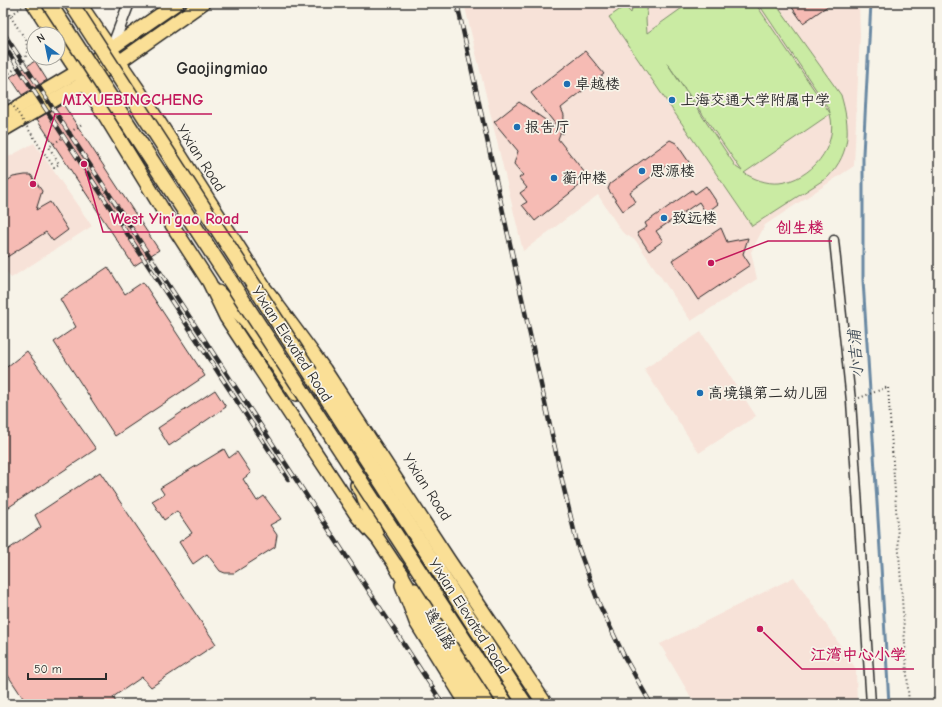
<svg xmlns="http://www.w3.org/2000/svg" width="942" height="707" font-family="'Comic Neue','LXGW WenKai TC',sans-serif">
  <style>
    .built { fill: #f7e2d8 }
    .green { fill: #caeba3; stroke: #7a8b67; fill-rule: evenodd }
    .lines { fill: none; stroke-linecap: round; stroke-linejoin: round }
    .stream { stroke: #6b89a3; stroke-width: 3 }
    .building { fill: #f6bbb4; stroke: #2b2b2b }
    .minor-casing { stroke: #2b2b2b; stroke-width: 11 }
    .tertiary-casing { stroke: #2b2b2b; stroke-width: 13 }
    .primary-casing { stroke: #2b2b2b; stroke-width: 16 }
    .trunk-casing { stroke: #2b2b2b; stroke-width: 17 }
    .path { stroke: #2b2b2b; stroke-width: 2; stroke-dasharray: 1 3; stroke-linecap: butt }
    .minor { stroke: #f7f3e8; stroke-width: 8 }
    .tertiary { stroke: #f7f3e8; stroke-width: 10 }
    .primary { stroke: #fadf96; stroke-width: 13 }
    .trunk { stroke: #fadf96; stroke-width: 14 }
    .rail-casing { stroke: #2b2b2b; stroke-width: 4.5 }
    .rail { stroke: #f7f3e8; stroke-width: 3; stroke-dasharray: 9; stroke-linecap: butt }
    .trunk-bridge-casing { stroke: #2b2b2b; stroke-width: 17; stroke-linecap: butt }
    .path-bridge { stroke: #2b2b2b; stroke-width: 2; stroke-dasharray: 1 3; stroke-linecap: butt }
    .trunk-bridge { stroke: #fadf96; stroke-width: 14 }
    .poi-dot { fill: #1f6fb2; stroke: #f7f3e8; stroke-width: 1.5 }
    .labels { text-anchor: middle; stroke-width: 3.5; stroke-linejoin: round; paint-order: stroke }
    .poi-label { font-size: 15px; fill: #2b2b2b; stroke: #f7f3e8; text-anchor: start }
    .street-label { font-size: 15px; fill: #2b2b2b; stroke: #f7f3e8 }
    .water-label { font-size: 16px; font-style: italic; fill: #46525d; stroke: #f7f3e8 }
    .quarter-label { font-size: 17px; font-weight: bold; fill: #2b2b2b; stroke: #f7f3e8 }
    .leader { fill: none; stroke: #c2185b; stroke-width: 1.5 }
    .callout-dot { fill: #c2185b; stroke: #f7f3e8; stroke-width: 1.5 }
    .callout-label { font-size: 16px; text-anchor: middle; font-weight: bold; fill: #c2185b; stroke: #f7f3e8; stroke-width: 3.5; stroke-linejoin: round; paint-order: stroke }
  </style>
  <rect width="100%" height="100%" fill="#f7f3e8"/>
  <filter id="ink" filterUnits="userSpaceOnUse"><feTurbulence type="fractalNoise" baseFrequency=".025" numOctaves="2"/><feDisplacementMap in="SourceGraphic" scale="8" xChannelSelector="R" yChannelSelector="G"/><feConvolveMatrix kernelMatrix="1 2 1 2 8 2 1 2 1" color-interpolation-filters="sRGB"/></filter>
  <g filter="url(#ink)">
    <g class="built">
      <path d="M 464,3 L 859,3 L 860,34 L 854,166 L 765,225 L 751,252 L 757,279 L 691,321 L 636,241 L 622,232 L 598,195 L 523,251 Z"/>
      <path d="M 34,143 L 92,226 L 11,278 L 3,266 L 3,160 Z"/>
      <path d="M 701,332 L 756,416 L 699,453 L 644,369 Z"/>
      <path d="M 794,577 L 856,669 L 857,704 L 695,704 L 660,644 Z"/>
    </g>
    <path class="green" d="M 633,3 L 648,3 L 646,19 L 647,33 L 689,3 L 755,3 L 830,113 L 829,109 L 758,3 L 775,3 L 841,95 C 850,127 852,151 828,177 L 752,226 L 609,17 L 625,6 L 631,13 ZM 667,63 L 742,171 L 736,167 ZM 830,114 C 839,146 811,180 779,183 C 766,184 754,179 744,173 Z"/>
    <g class="lines">
      <path class="stream" d="M 871,3 L 863,154 L 863,280 L 881,566 L 889,704"/>
    </g>
    <g class="building">
      <path d="M 789,3 L 832,3 L 803,23 Z"/>
      <path d="M 585,51 L 604,74 L 561,108 L 564,115 L 563,134 L 561,131 L 558,139 L 589,178 L 535,221 L 522,205 L 527,202 L 520,193 L 527,188 L 519,178 L 523,175 L 514,164 L 518,151 L 494,122 L 519,102 L 560,130 L 531,93 Z"/>
      <path d="M 35,61 L 47,80 L 22,95 L 10,77 Z"/>
      <path d="M 63,104 L 159,250 L 134,266 L 37,119 Z"/>
      <path d="M 670,140 L 676,143 L 691,165 L 674,177 L 666,166 L 630,192 L 636,202 L 623,211 L 608,189 L 610,184 Z"/>
      <path d="M 25,175 L 31,175 L 42,191 L 36,210 L 50,202 L 68,230 L 53,241 L 46,232 L 7,257 L 3,250 L 3,185 L 4,183 L 13,177 Z"/>
      <path d="M 706,186 L 718,204 L 706,213 L 699,202 L 656,231 L 663,241 L 649,251 L 637,233 L 647,227 L 645,223 L 692,190 L 695,194 Z"/>
      <path d="M 721,228 L 727,242 L 748,238 L 743,254 L 750,265 L 698,300 L 672,260 Z"/>
      <path d="M 108,267 L 125,294 L 143,282 L 205,376 L 115,436 L 54,342 L 76,327 L 60,299 Z"/>
      <path d="M 27,351 L 96,449 L 3,511 L 3,370 Z"/>
      <path d="M 215,390 L 226,407 L 169,446 L 158,428 Z"/>
      <path d="M 224,449 L 229,458 L 237,452 L 251,473 L 243,479 L 257,501 L 264,496 L 281,519 L 270,525 L 277,535 L 275,547 L 234,573 L 225,573 L 220,571 L 207,554 L 193,564 L 179,542 L 192,533 L 177,511 L 164,520 L 152,501 L 164,494 L 160,488 Z"/>
      <path d="M 100,472 L 216,644 L 151,687 L 142,677 L 113,697 L 117,704 L 27,704 L 3,668 L 3,553 L 41,527 L 35,515 Z"/>
    </g>
    <g class="lines">
      <defs>
        <path id="minor" d="M 834,240 L 851,401 L 871,704"/>
        <path id="tertiary" d="M 90,76 L 111,50 L 129,3"/>
        <g id="primary">
          <path d="M 33,3 L 53,34"/>
          <path d="M 79,3 L 139,91 L 180,155 L 267,292 L 274,300"/>
          <path d="M 58,42 L 85,83 L 169,220 L 209,282 L 226,317 L 358,517 L 378,539 L 396,566 L 402,574"/>
          <path d="M 3,116 L 77,72 L 177,3"/>
          <path d="M 3,130 L 119,62 L 203,3"/>
          <path d="M 218,292 L 247,322 L 296,394"/>
          <path d="M 357,485 L 362,492 L 376,533"/>
          <path d="M 402,585 L 416,622 L 467,704"/>
          <path d="M 415,590 L 432,611 L 488,704"/>
        </g>
        <g id="trunk">
          <path d="M 267,292 L 312,353 L 324,370"/>
          <path d="M 396,566 L 439,641 L 478,704"/>
        </g>
      </defs>
      <use href="#minor" class="minor-casing"/>
      <use href="#tertiary" class="tertiary-casing"/>
      <use href="#primary" class="primary-casing"/>
      <use href="#trunk" class="trunk-casing"/>
      <g class="path">
        <path d="M 3,4 L 10,16"/>
        <path d="M 3,78 L 24,62 L 27,52 L 27,46 L 26,40 L 10,16 L 22,7"/>
        <path d="M 40,147 L 54,167 L 59,164 L 49,147 L 82,124"/>
        <path d="M 859,398 L 888,387 L 909,704"/>
      </g>
      <use href="#minor" class="minor"/>
      <use href="#tertiary" class="tertiary"/>
      <use href="#primary" class="primary"/>
      <use href="#trunk" class="trunk"/>
      <defs>
        <g id="rail">
          <path d="M 457,3 L 564,489 L 578,547 L 599,604 L 625,658 L 651,704"/>
          <path d="M 3,32 L 443,704"/>
          <path d="M 3,44 L 288,479"/>
        </g>
      </defs>
      <use href="#rail" class="rail-casing"/>
      <use href="#rail" class="rail"/>
      <defs>
        <g id="trunk-bridge">
          <path d="M 49,3 L 506,704"/>
          <path d="M 71,3 L 525,704"/>
          <path d="M 324,370 L 448,560 L 545,704"/>
        </g>
      </defs>
      <use href="#trunk-bridge" class="trunk-bridge-casing"/>
      <path class="path-bridge" d="M 3,90 L 40,147"/>
      <use href="#trunk-bridge" class="trunk-bridge"/>
    </g>
  </g>
  <g class="poi-dot">
    <circle cx="567" cy="84" r="4"/>
    <circle cx="672" cy="100" r="4"/>
    <circle cx="517" cy="127" r="4"/>
    <circle cx="642" cy="171" r="4"/>
    <circle cx="554" cy="178" r="4"/>
    <circle cx="664" cy="218" r="4"/>
    <circle cx="700" cy="393" r="4"/>
  </g>
  <g class="labels">
    <g class="poi-label">
      <text x="575" y="89">卓越楼</text>
      <text x="680" y="105">上海交通大学附属中学</text>
      <text x="525" y="132">报告厅</text>
      <text x="650" y="176">思源楼</text>
      <text x="562" y="183">蘅仲楼</text>
      <text x="672" y="223">致远楼</text>
      <text x="708" y="398">高境镇第二幼儿园</text>
    </g>
    <g class="street-label">
      <text transform="translate(201 158) rotate(57)" y="5">Yixian Road</text>
      <text transform="translate(292 344) rotate(57)" y="5">Yixian Elevated Road</text>
      <text transform="translate(427 487) rotate(57)" y="5">Yixian Road</text>
      <text transform="translate(469 616) rotate(57)" y="5">Yixian Elevated Road</text>
      <text transform="translate(440 629) rotate(60)" y="5">逸仙路</text>
    </g>
    <g class="water-label">
      <text transform="translate(855 354) rotate(-94)" y="6">小吉浦</text>
    </g>
    <g class="quarter-label">
      <text x="222" y="74">Gaojingmiao</text>
    </g>
  </g>
  <path class="leader" d="M33 184L55 114H212M84 164L103 232H248M711 263L768 241H832M760 629L802 669H914"/>
  <g class="callout-dot">
    <circle cx="33" cy="184" r="4"/>
    <circle cx="84" cy="164" r="4"/>
    <circle cx="711" cy="263" r="4"/>
    <circle cx="760" cy="629" r="4"/>
  </g>
  <g class="callout-label">
    <text x="133" y="105">MIXUEBINGCHENG</text>
    <text x="175" y="224">West Yin'gao Road</text>
    <text x="800" y="233">创生楼</text>
    <text x="858" y="660">江湾中心小学</text>
  </g>
  <rect width="942" height="707" fill="none" stroke="#f7f3e8" stroke-width="16"/>
  <rect x="8" y="8" width="926" height="691" fill="none" stroke="#2b2b2b" stroke-width="1.5" filter="url(#ink)"/>
  <g transform="translate(46 46) rotate(327)"><circle r="19" fill="#f7f3e8" stroke="#a5a39c"/>
  <path d="M0-3L7 15L0 10L-7 15Z" fill="#1f6fb2"/>
  <text y="-6" font-size="11" font-weight="bold" text-anchor="middle" fill="#2b2b2b">N</text>
  </g>
  <path d="M28 673v6h78v-6" fill="none" stroke="#2b2b2b" stroke-width="2"/>
  <text x="34" y="673" font-size="12" fill="#2b2b2b" stroke="#f7f3e8" stroke-width="3" paint-order="stroke">50 m</text>
</svg>
